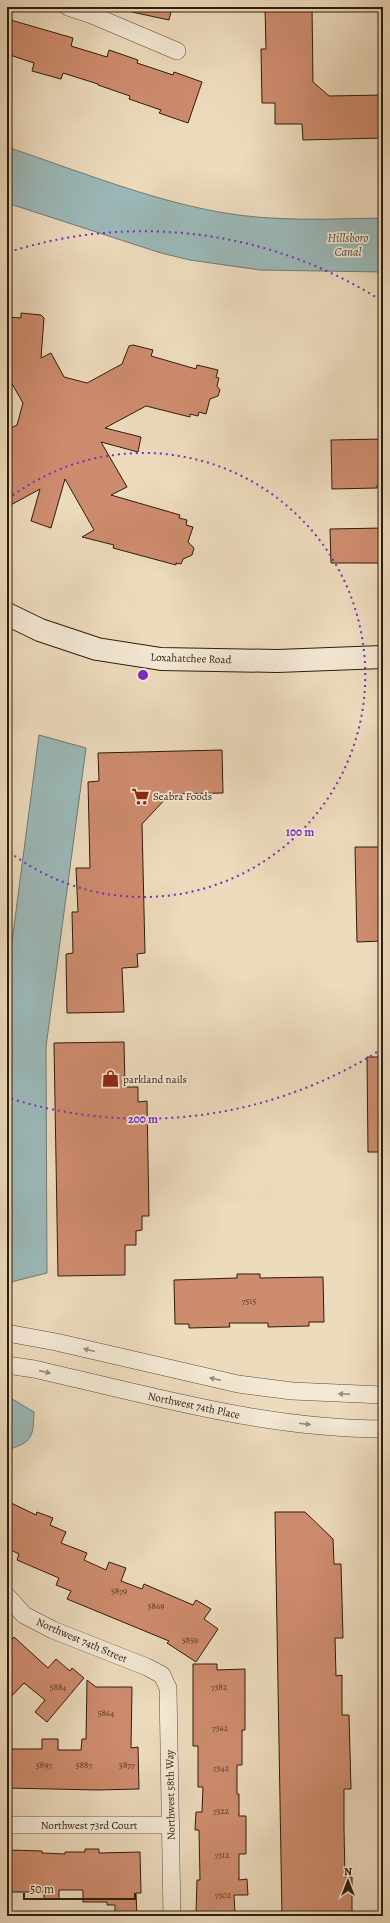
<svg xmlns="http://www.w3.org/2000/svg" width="390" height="1923" font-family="Alegreya,serif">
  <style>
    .water { fill: #9bb9b9; stroke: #6f7a73 }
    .building { fill: #ce8c6e; stroke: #2e1c0b }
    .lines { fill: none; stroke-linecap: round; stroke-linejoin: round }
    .minor-casing { stroke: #5e4c38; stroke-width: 18 }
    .secondary-casing { stroke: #2e1c0b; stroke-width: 24 }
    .minor { stroke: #f3e8d4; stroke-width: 17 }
    .secondary { stroke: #f3e8d4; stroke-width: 22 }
    .oneway { fill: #9a8c7a }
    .ring { fill: none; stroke: #7b2cbf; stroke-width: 2; stroke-dasharray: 2 4 }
    .labels { text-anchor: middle; stroke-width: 3.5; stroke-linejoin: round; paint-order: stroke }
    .number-label { font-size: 9px; fill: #563824 }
    .street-label { font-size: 11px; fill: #2e1c0b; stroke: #f3e8d4 }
    .poi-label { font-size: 11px; fill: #2e1c0b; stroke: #f3e8d4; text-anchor: start }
    .water-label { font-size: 12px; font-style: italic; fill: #4f4b3f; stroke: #f3e8d4 }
    .centre { fill: #7b2cbf; stroke: #f3e8d4; stroke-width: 2 }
    .ring-label { font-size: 12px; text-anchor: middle; font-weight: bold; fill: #7b2cbf; stroke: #f3e8d4; stroke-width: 3.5; stroke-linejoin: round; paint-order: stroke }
  </style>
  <rect width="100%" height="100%" fill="#eddbbd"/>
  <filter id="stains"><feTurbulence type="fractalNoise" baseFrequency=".005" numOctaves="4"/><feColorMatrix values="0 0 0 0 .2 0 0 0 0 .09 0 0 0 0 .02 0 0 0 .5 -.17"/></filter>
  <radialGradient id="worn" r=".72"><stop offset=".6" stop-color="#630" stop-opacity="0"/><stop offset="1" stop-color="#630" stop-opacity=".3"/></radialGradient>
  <g class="water">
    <path d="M 7,147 C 76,170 147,199 219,212 C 272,222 329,219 383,218 L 383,272 L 260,270 L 190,260 L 161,253 L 7,203 Z"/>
    <path d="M 39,735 L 86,748 L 46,1047 L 47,1273 L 7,1283 L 7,980 Z"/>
    <path d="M 7,1396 L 34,1412 C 33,1437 33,1442 7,1450 Z"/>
  </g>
  <g class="building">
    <path d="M 133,7 L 172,7 L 169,20 L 132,12 Z"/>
    <path d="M 265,7 L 312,7 L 313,82 L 329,96 L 383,95 L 383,138 L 303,140 L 302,124 L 275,124 L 275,103 L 262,103 L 261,49 L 266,49 Z"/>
    <path d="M 7,19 L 73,38 L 71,46 L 107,57 L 109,50 L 138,60 L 137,63 L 173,75 L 174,72 L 202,82 L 188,123 L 159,113 L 161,110 L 129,99 L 130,96 L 98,85 L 98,84 L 63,73 L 61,79 L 32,71 L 34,63 L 7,54 Z"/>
    <path d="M 21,313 L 41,315 L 44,318 L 41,358 L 51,353 L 64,377 L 87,383 L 122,364 L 129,346 L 133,345 L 153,350 L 151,356 L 196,369 L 197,365 L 218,370 L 216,377 L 219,378 L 217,386 L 220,390 L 218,396 L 210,399 L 206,414 L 199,412 L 198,416 L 190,414 L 190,417 L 146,406 L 105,428 L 141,437 L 138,452 L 101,442 L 127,487 L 111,495 L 180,515 L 179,518 L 187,520 L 186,525 L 193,527 L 188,542 L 194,548 L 192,555 L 183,559 L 181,564 L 176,563 L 176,565 L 113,548 L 114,545 L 82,537 L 94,530 L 65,479 L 51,528 L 31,521 L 40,489 L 7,507 L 7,430 L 17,425 L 23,403 L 7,375 L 7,317 L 21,318 Z"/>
    <path d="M 383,439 L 383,485 L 377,485 L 377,488 L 332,489 L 331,440 Z"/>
    <path d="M 383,528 L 383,563 L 331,563 L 330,529 Z"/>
    <path d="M 222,750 L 223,793 L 170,794 L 142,824 L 145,953 L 137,954 L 138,967 L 122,968 L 124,1012 L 67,1013 L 66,954 L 73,953 L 72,912 L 78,912 L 76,868 L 90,868 L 88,782 L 99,781 L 98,753 Z"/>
    <path d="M 355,847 L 383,847 L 383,941 L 357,942 Z"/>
    <path d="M 124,1042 L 125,1087 L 138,1087 L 138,1102 L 147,1101 L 149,1216 L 142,1216 L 142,1230 L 136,1231 L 136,1245 L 125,1245 L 125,1275 L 58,1276 L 54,1043 Z"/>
    <path d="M 367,1057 L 383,1057 L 383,1152 L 368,1152 Z"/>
    <path d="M 237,1274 L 260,1274 L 260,1278 L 323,1277 L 324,1322 L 309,1322 L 309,1326 L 268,1327 L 268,1323 L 229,1323 L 230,1327 L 189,1328 L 189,1324 L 175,1324 L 174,1280 L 237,1278 Z"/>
    <path d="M 7,1501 L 36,1515 L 37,1512 L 53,1518 L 50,1525 L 66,1532 L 61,1543 L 87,1553 L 84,1560 L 106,1570 L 109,1562 L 126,1568 L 121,1581 L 142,1589 L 144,1584 L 193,1605 L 196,1600 L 211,1609 L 204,1619 L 218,1629 L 196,1662 L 167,1643 L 169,1641 L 67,1599 L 71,1591 L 56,1585 L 59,1578 L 17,1560 L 19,1554 L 7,1548 Z"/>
    <path d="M 275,1512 L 305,1512 L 333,1539 L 334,1564 L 341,1564 L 343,1638 L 335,1638 L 336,1676 L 342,1675 L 342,1715 L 349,1715 L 351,1789 L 344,1789 L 344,1828 L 345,1877 L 352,1877 L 352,1916 L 282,1916 Z"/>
    <path d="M 14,1637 L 48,1668 L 56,1659 L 70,1671 L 72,1668 L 84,1678 L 47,1722 L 35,1712 L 45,1700 L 24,1683 L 7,1701 L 7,1645 Z"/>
    <path d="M 193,1664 L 217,1664 L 217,1670 L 245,1669 L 245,1730 L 242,1730 L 242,1765 L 237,1765 L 237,1794 L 239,1794 L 239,1816 L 246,1816 L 246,1854 L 239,1854 L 239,1880 L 247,1879 L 248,1895 L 234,1895 L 235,1913 L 196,1914 L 197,1880 L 200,1880 L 199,1830 L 195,1830 L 196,1812 L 202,1812 L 203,1787 L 198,1787 L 198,1746 L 193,1746 Z"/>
    <path d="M 87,1680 L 96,1687 L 132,1687 L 131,1748 L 138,1747 L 139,1789 L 97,1790 L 7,1788 L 7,1749 L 42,1749 L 42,1739 L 58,1739 L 58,1750 L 81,1750 L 82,1739 L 86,1739 Z"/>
    <path d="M 85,1849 L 99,1849 L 99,1853 L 140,1852 L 141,1893 L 136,1893 L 137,1916 L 115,1916 L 115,1905 L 107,1905 L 107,1902 L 83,1902 L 83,1890 L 59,1890 L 59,1899 L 44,1899 L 44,1892 L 7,1892 L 7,1850 L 42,1851 L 42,1853 L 65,1854 L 65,1852 L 85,1852 Z"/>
  </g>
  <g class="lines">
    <defs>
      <g id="minor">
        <path d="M 68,7 L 92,15 L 177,51"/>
        <path d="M 7,1333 L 56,1342 L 238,1384 L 292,1391 L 383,1395"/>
        <path d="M 7,1365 L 34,1369 C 149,1395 264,1429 383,1429"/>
        <path d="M 7,1596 L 24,1615 L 53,1630 L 147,1667 L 162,1675 L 168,1688 L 172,1916"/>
        <path d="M 7,1825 L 171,1825"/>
      </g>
      <path id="secondary" d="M 7,614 L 40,630 L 97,649 L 161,659 L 277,661 L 383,657"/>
    </defs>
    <use href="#minor" class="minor-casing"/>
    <use href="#secondary" class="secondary-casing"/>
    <use href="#minor" class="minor"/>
    <use href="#secondary" class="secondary"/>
  </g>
  <defs><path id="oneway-solid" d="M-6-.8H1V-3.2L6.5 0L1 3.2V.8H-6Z"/></defs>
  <g class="oneway">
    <use href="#oneway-solid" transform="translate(89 1350) rotate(-166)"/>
    <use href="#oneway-solid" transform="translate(45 1372) rotate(13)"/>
    <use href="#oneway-solid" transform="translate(215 1379) rotate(-167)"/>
    <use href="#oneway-solid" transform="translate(344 1394) rotate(-177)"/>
    <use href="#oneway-solid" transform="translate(305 1424) rotate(7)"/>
  </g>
  <g class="ring">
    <path d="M8 499A222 222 0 1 1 8 851"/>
    <path d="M382 1049A444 444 0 0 1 9 1098M9 252A444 444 0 0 1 382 301"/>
  </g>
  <defs>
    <symbol id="supermarket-bare" viewBox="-9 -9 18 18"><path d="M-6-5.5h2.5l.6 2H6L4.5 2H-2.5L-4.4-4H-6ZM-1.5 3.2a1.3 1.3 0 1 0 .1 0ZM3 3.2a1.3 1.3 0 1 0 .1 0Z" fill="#8f2418" stroke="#f3e8d4" stroke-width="2.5" paint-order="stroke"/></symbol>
    <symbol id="shop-bare" viewBox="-9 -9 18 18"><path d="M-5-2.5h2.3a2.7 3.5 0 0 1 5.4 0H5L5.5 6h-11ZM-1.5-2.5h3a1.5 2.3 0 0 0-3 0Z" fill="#8f2418" stroke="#f3e8d4" stroke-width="2.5" paint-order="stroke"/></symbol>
  </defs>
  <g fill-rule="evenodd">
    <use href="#supermarket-bare" x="128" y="784" width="25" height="25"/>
    <use href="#shop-bare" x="98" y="1066" width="25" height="25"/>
  </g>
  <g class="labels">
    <g class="number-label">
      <text x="249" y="1304">7515</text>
      <text x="119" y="1594">5879</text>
      <text x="156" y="1609">5869</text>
      <text x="190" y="1643">5859</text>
      <text x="58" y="1690">5884</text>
      <text x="219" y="1690">7382</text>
      <text x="106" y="1716">5864</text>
      <text x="220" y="1731">7362</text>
      <text x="44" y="1768">5897</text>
      <text x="84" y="1768">5887</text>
      <text x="127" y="1768">5877</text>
      <text x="221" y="1771">7342</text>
      <text x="221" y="1814">7322</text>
      <text x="222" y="1858">7312</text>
      <text x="223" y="1898">7302</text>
    </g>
    <g class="street-label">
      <text transform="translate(191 658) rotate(2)" y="4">Loxahatchee Road</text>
      <text transform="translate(194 1405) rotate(12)" y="4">Northwest 74th Place</text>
      <text transform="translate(82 1640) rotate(23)" y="4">Northwest 74th Street</text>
      <text transform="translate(170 1795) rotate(-91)" y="4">Northwest 58th Way</text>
      <text x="89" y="1829">Northwest 73rd Court</text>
    </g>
    <g class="poi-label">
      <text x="153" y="800">Seabra Foods</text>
      <text x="123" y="1083">parkland nails</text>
    </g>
    <g class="water-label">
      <text x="348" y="242">Hillsboro<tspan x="348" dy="14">Canal</tspan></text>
    </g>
  </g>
  <circle cx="143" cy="675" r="6" class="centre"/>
  <g class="ring-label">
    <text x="300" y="836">100 m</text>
    <text x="143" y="1123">200 m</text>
  </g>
  <rect width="390" height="1923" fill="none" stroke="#eddbbd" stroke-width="24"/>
  <rect x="8" y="8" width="374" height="1907" fill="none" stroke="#2e1c0b" stroke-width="2"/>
  <rect x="12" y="12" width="366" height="1899" fill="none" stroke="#2e1c0b"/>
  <g transform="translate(348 1881)" stroke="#f3e8d4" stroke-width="3" paint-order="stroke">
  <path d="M0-3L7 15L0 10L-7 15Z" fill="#2e1c0b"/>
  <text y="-6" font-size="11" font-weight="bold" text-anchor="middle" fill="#2e1c0b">N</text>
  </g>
  <path d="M24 1893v6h111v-6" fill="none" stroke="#2e1c0b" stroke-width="2"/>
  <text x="30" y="1893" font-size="12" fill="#2e1c0b" stroke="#f3e8d4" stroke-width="3" paint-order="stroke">50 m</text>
  <rect width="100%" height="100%" filter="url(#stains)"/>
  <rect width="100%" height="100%" fill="url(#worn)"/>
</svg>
